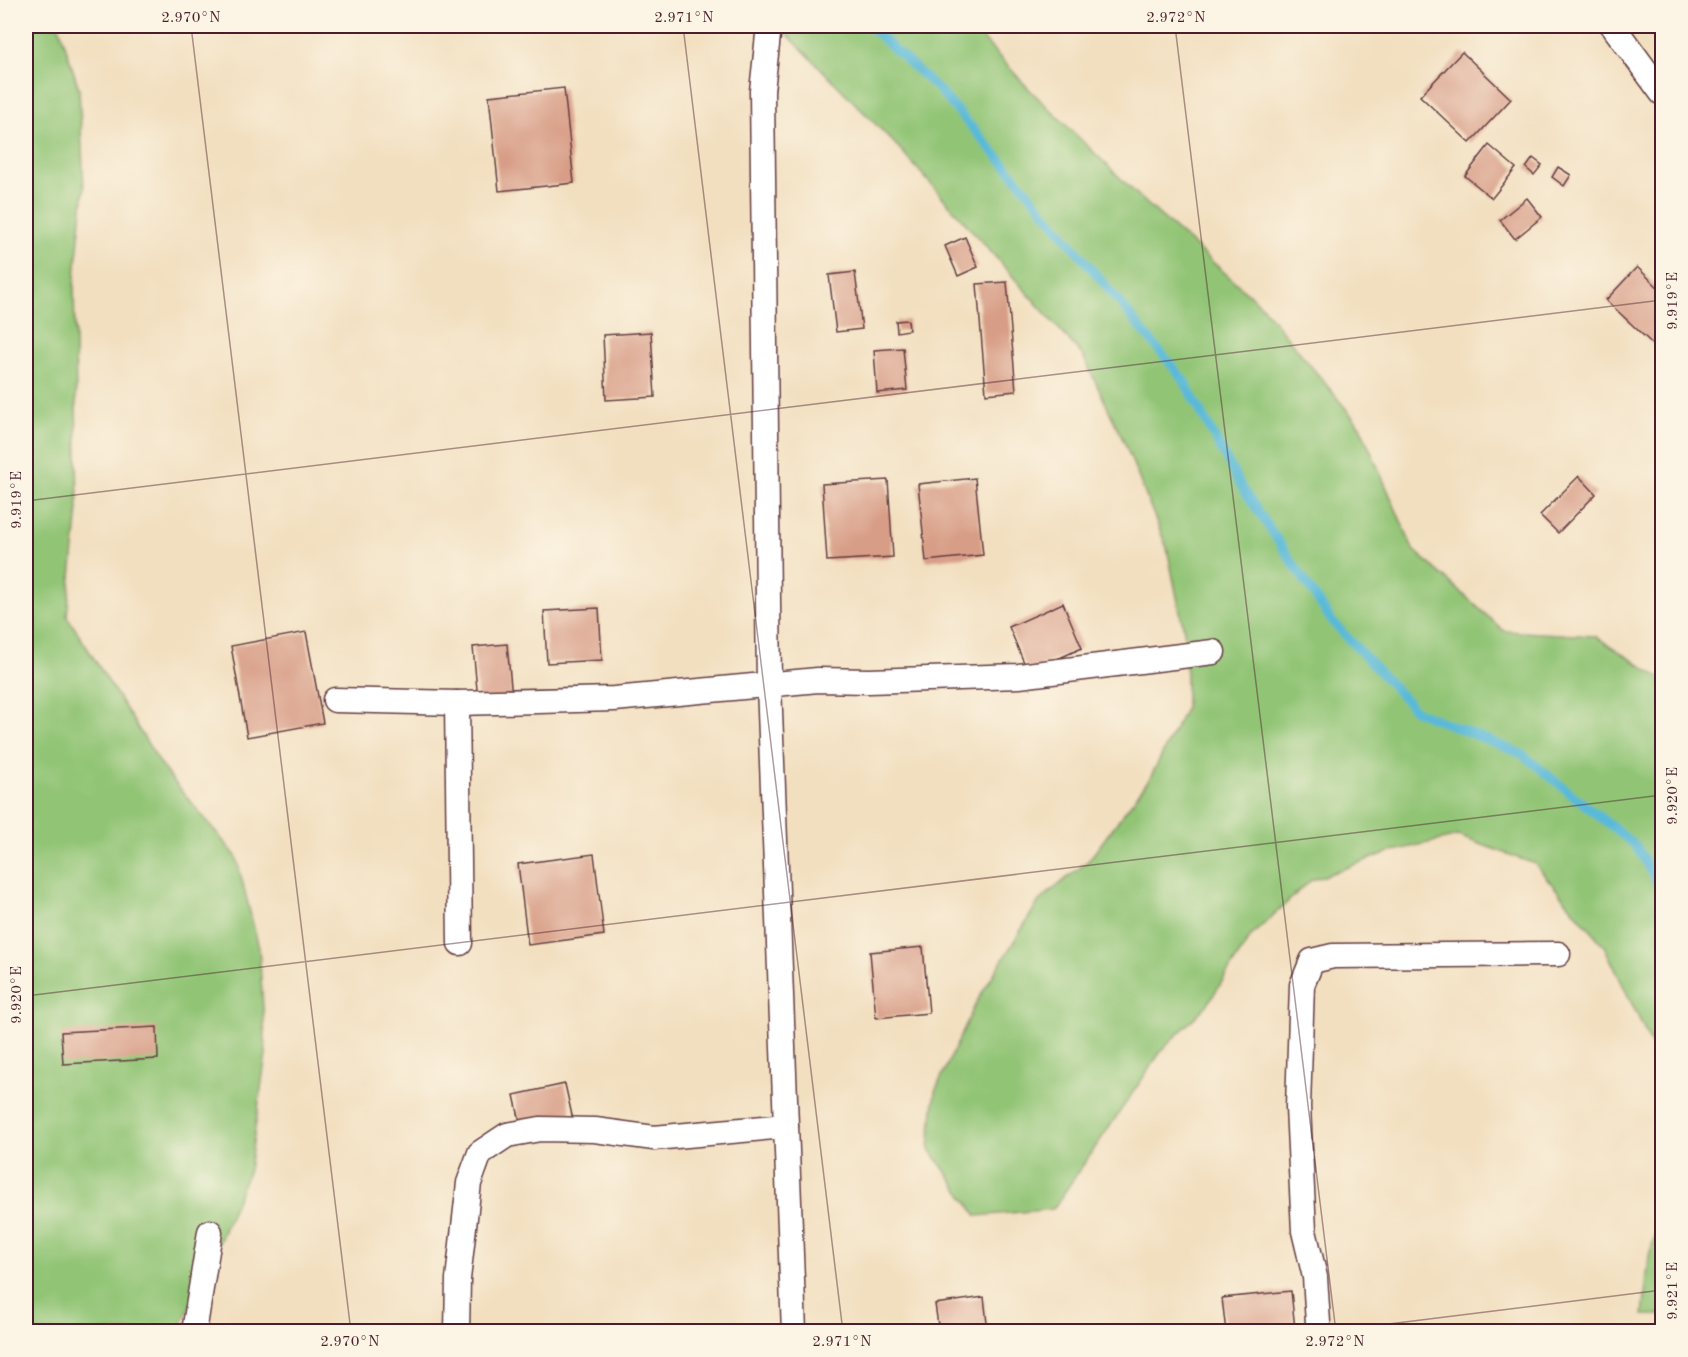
<svg xmlns="http://www.w3.org/2000/svg" width="1688" height="1357" font-family="'Old Standard TT',serif">
  <style>
    .green { fill: #91c474; stroke: #6e7250; stroke-width: 1.5 }
    .lines { fill: none; stroke-linecap: round; stroke-linejoin: round }
    .stream { stroke: #5ab9d8; stroke-width: 9 }
    .building { fill: #d89d86 }
    .street-casing { stroke: #633c41; stroke-width: 27 }
    .street { stroke: #fff; stroke-width: 24 }
    .ticks { fill: none; stroke: #4a1f2b; stroke-width: 1.5; stroke-opacity: 0.45 }
    .neatline { fill: none; stroke: #4a1f2b; stroke-width: 2 }
    .ticks-label { font-size: 15px; text-anchor: middle; fill: #4a1f2b }
  </style>
  <rect width="100%" height="100%" fill="#fcf5e5"/>
  <filter id="ink" filterUnits="userSpaceOnUse"><feTurbulence type="fractalNoise" baseFrequency=".0167" numOctaves="2"/><feDisplacementMap in="SourceGraphic" scale="12" xChannelSelector="R" yChannelSelector="G"/><feConvolveMatrix kernelMatrix="1 2 1 2 8 2 1 2 1" color-interpolation-filters="sRGB"/></filter>
  <filter id="wash" filterUnits="userSpaceOnUse"><feTurbulence type="fractalNoise" baseFrequency=".008" numOctaves="4" result="noise"/><feDisplacementMap in="SourceGraphic" scale="24" xChannelSelector="R" yChannelSelector="G"/><feGaussianBlur stdDeviation="1.35" result="paint"/><feColorMatrix in="noise" values="0 0 0 0 0 0 0 0 0 0 0 0 0 0 0 0 0 1.4 0 .05"/><feComposite in="paint" operator="in"/></filter>
  <g filter="url(#wash)">
    <rect width="100%" height="100%" fill="#f2dfc0"/>
    <g class="green">
      <path d="M 26,26 L 59,26 L 79,89 L 84,189 L 74,286 L 78,509 L 67,616 L 165,771 L 236,856 L 259,948 L 266,1054 L 249,1170 L 206,1274 L 178,1331 L 26,1331 Z"/>
      <path d="M 779,26 L 971,26 L 1029,89 L 1145,202 L 1261,305 L 1360,426 L 1413,549 L 1504,631 L 1595,636 L 1662,679 L 1662,1066 L 1604,946 L 1535,864 L 1458,836 L 1389,852 L 1310,881 L 1251,936 L 1207,1005 L 1162,1050 L 1053,1209 L 977,1216 L 929,1148 L 935,1091 L 977,1001 L 1039,901 L 1089,860 L 1150,778 L 1186,707 L 1186,641 L 1167,548 L 1125,444 L 1083,356 L 899,148 Z"/>
      <path d="M 1662,1211 L 1662,1315 L 1643,1315 L 1649,1256 Z"/>
    </g>
    <g class="lines">
      <path class="stream" d="M 869,26 L 939,90 L 1013,174 L 1183,379 L 1238,481 L 1331,620 L 1416,711 L 1522,754 L 1636,846 L 1662,891"/>
    </g>
    <g id="blocks">
      <g class="building">
        <path d="M 1462,52 L 1511,99 L 1470,143 L 1420,96 Z"/>
        <path d="M 564,88 L 574,183 L 499,191 L 489,96 Z"/>
        <path d="M 1489,145 L 1516,168 L 1492,198 L 1465,176 Z"/>
        <path d="M 1533,158 L 1542,165 L 1534,175 L 1526,168 Z"/>
        <path d="M 1558,167 L 1571,175 L 1564,186 L 1552,177 Z"/>
        <path d="M 1527,198 L 1542,217 L 1515,239 L 1500,220 Z"/>
        <path d="M 965,237 L 978,267 L 958,276 L 945,246 Z"/>
        <path d="M 1637,267 L 1662,291 L 1662,353 L 1606,300 Z"/>
        <path d="M 855,272 L 862,329 L 836,332 L 829,275 Z"/>
        <path d="M 1007,282 L 1016,391 L 986,394 L 977,284 Z"/>
        <path d="M 908,320 L 909,330 L 897,332 L 896,321 Z"/>
        <path d="M 651,332 L 655,397 L 606,400 L 603,335 Z"/>
        <path d="M 903,348 L 907,390 L 877,393 L 874,350 Z"/>
        <path d="M 1579,476 L 1596,494 L 1558,533 L 1540,515 Z"/>
        <path d="M 975,478 L 983,555 L 926,561 L 918,484 Z"/>
        <path d="M 888,480 L 893,557 L 827,561 L 822,484 Z"/>
        <path d="M 1063,603 L 1082,648 L 1028,672 L 1009,627 Z"/>
        <path d="M 599,608 L 602,660 L 547,663 L 544,611 Z"/>
        <path d="M 306,632 L 323,723 L 247,737 L 231,646 Z"/>
        <path d="M 507,644 L 512,697 L 478,700 L 473,647 Z"/>
        <path d="M 594,854 L 604,935 L 528,945 L 518,864 Z"/>
        <path d="M 923,947 L 929,1013 L 876,1018 L 870,952 Z"/>
        <path d="M 157,1027 L 158,1059 L 63,1064 L 61,1032 Z"/>
        <path d="M 565,1084 L 573,1120 L 522,1131 L 514,1095 Z"/>
        <path d="M 1291,1291 L 1295,1329 L 1274,1332 L 1226,1332 L 1222,1298 Z"/>
        <path d="M 984,1297 L 988,1332 L 939,1332 L 935,1304 Z"/>
      </g>
    </g>
  </g>
  <g filter="url(#ink)">
    <use href="#blocks" fill-opacity="0" stroke="#633c41" stroke-width="1.5"/>
    <g class="lines">
      <defs>
        <g id="street">
          <path d="M 769,26 L 762,91 L 769,685 L 794,1332"/>
          <path d="M 1613,26 L 1662,93"/>
          <path d="M 335,700 L 457,703 L 614,699 L 818,680 L 869,681 L 1019,676 L 1213,652"/>
          <path d="M 457,703 L 460,943"/>
          <path d="M 194,1332 L 210,1232"/>
          <path d="M 457,1332 L 458,1279 L 469,1183 L 480,1153 L 507,1135 L 540,1129 L 595,1130 L 654,1138 L 786,1126"/>
          <path d="M 1316,1332 L 1318,1323 L 1315,1277 L 1304,1231 L 1298,1107 L 1302,985 L 1312,961 L 1333,956 L 1558,954"/>
        </g>
      </defs>
      <use href="#street" class="street-casing"/>
      <use href="#street" class="street"/>
    </g>
  </g>
  <path class="ticks" d="M 191,26 L 351,1332M 683,26 L 843,1332M 1175,26 L 1336,1332M 26,501 L 1662,300M 26,996 L 1662,795M 1324,1332 L 1662,1290"/>
  <rect width="1688" height="1357" fill="none" stroke="#fcf5e5" stroke-width="66"/>
  <rect x="33" y="33" width="1622" height="1291" class="neatline"/>
  <g class="ticks-label">
    <text x="191" y="22">2.970°N</text>
    <text x="684" y="22">2.971°N</text>
    <text x="1176" y="22">2.972°N</text>
    <text transform="translate(1672 301) rotate(-90)" y="5">9.919°E</text>
    <text transform="translate(16 500) rotate(-90)" y="5">9.919°E</text>
    <text transform="translate(1672 796) rotate(-90)" y="5">9.920°E</text>
    <text transform="translate(16 995) rotate(-90)" y="5">9.920°E</text>
    <text transform="translate(1672 1291) rotate(-90)" y="5">9.921°E</text>
    <text x="350" y="1346">2.970°N</text>
    <text x="842" y="1346">2.971°N</text>
    <text x="1335" y="1346">2.972°N</text>
  </g>
</svg>
